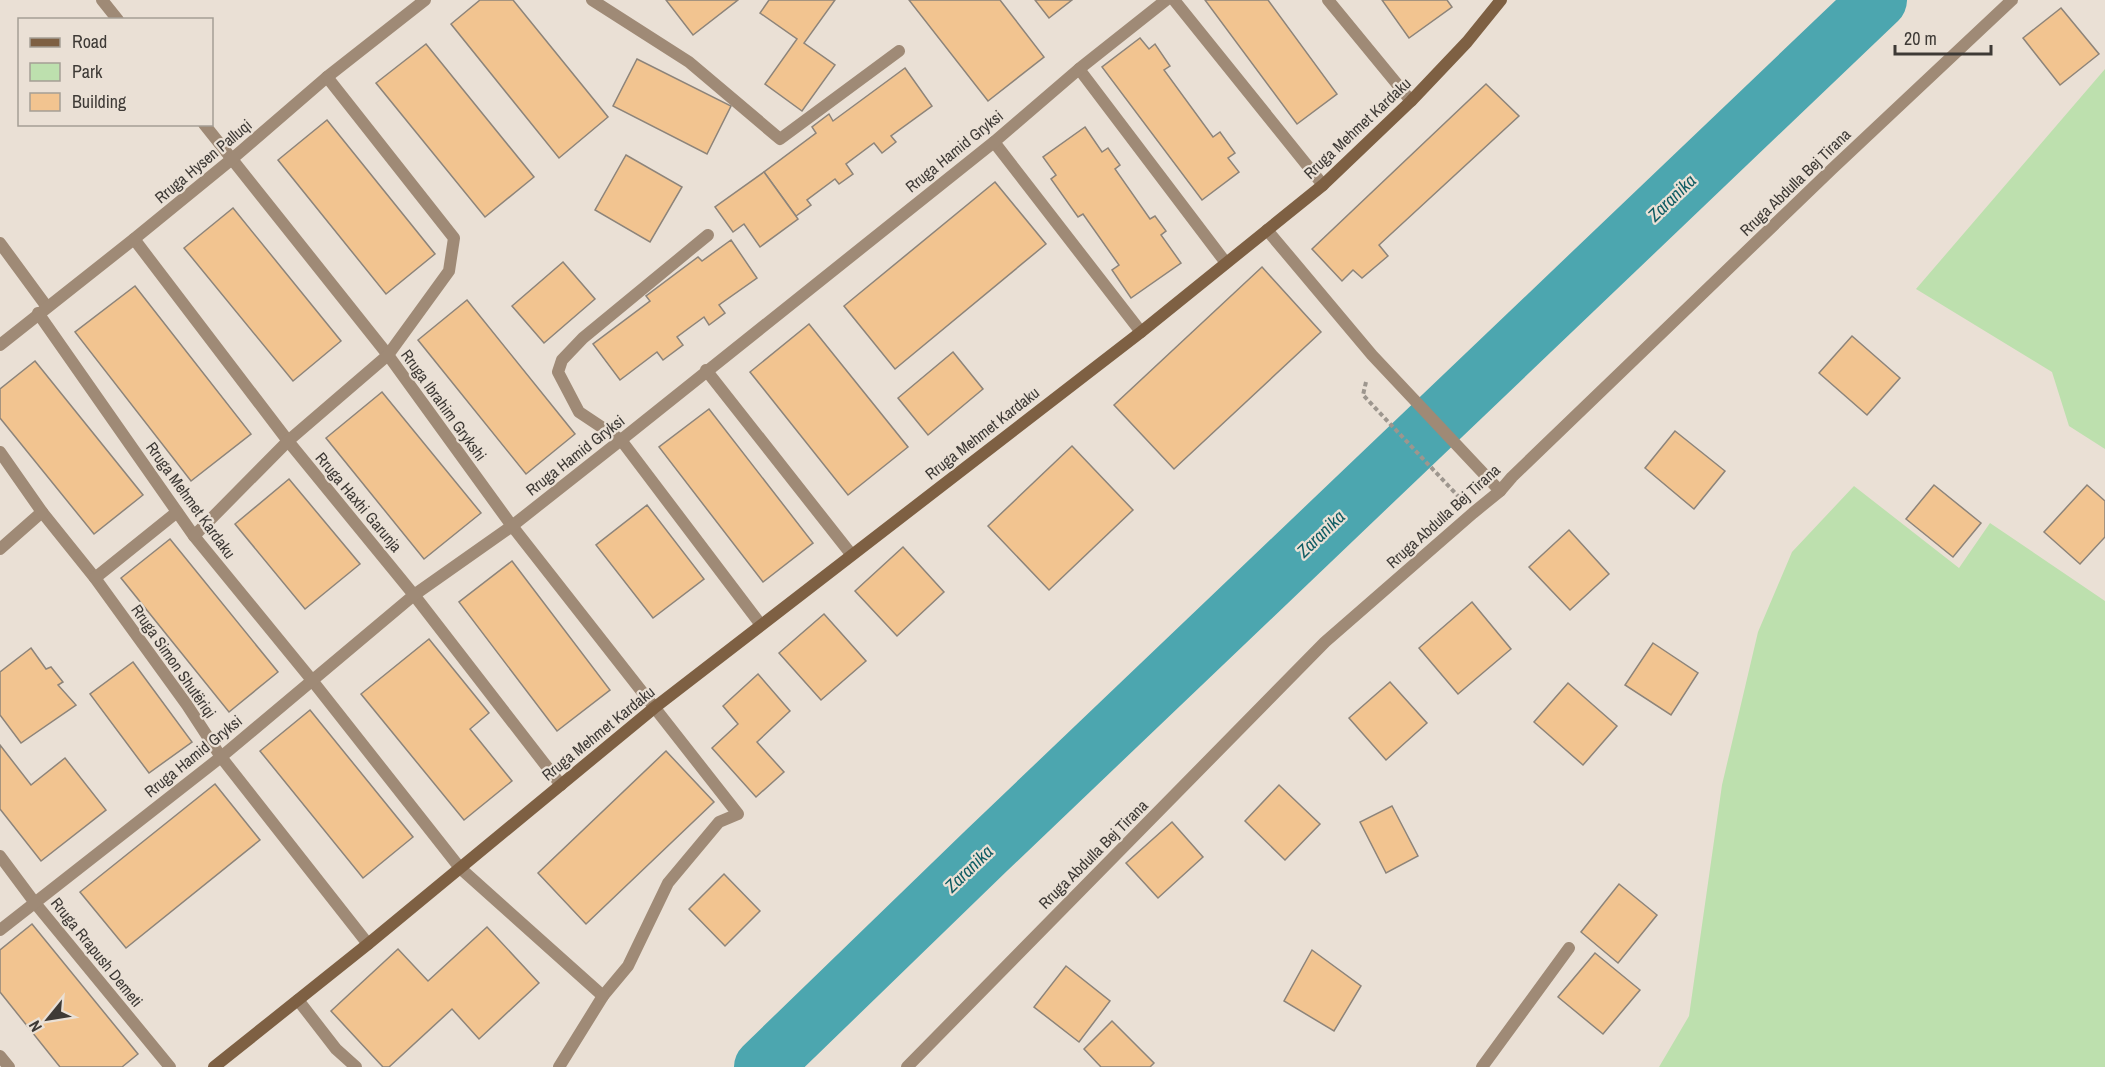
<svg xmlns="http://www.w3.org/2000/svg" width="2105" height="1067" font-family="'Archivo Narrow',sans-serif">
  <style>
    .green { fill: #bde0ae }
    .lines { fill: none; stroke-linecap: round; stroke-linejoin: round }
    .river { stroke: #4ca6af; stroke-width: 58 }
    .building { fill: #f2c490; stroke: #8d847a; stroke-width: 1.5 }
    .path { stroke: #9d968e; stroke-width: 4; stroke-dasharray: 4.5 3; stroke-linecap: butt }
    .street { stroke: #9f8a76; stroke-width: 12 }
    .secondary { stroke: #7e6043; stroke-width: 12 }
    .labels { text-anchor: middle; stroke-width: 4.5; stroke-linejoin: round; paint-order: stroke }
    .street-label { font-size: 16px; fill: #3e3a36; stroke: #eae0d5 }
    .water-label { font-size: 18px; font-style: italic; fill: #0f5c63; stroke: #eae0d5 }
  </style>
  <rect width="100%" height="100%" fill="#eae0d5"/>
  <g class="green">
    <path d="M 2105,69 L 2105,449 L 2069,426 L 2052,372 L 1916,289 Z"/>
    <path d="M 1854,486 L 1959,568 L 1990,523 L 2105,601 L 2105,1067 L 1659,1067 L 1689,1016 L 1722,785 L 1758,632 L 1792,552 Z"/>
  </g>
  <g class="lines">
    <path class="river" d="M 763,1067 L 986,851 L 1878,0"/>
  </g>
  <g class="building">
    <path d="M 480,0 L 513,0 L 608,117 L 559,158 L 451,24 Z"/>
    <path d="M 666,0 L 738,0 L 693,35 Z"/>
    <path d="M 769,0 L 835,0 L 804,43 L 835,65 L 802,111 L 765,84 L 797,39 L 760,13 Z"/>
    <path d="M 909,0 L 1000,0 L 1044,57 L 988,101 Z"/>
    <path d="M 1035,0 L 1072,0 L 1049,18 Z"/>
    <path d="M 1205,0 L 1268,0 L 1337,94 L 1297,124 Z"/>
    <path d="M 1382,0 L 1447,0 L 1452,7 L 1409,38 Z"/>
    <path d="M 2061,8 L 2099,54 L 2060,85 L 2023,38 Z"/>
    <path d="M 1140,38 L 1149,49 L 1155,44 L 1170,66 L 1164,70 L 1213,137 L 1220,132 L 1235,153 L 1228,158 L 1239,172 L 1202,200 L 1102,67 Z"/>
    <path d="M 426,44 L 534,177 L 485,217 L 376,83 Z"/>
    <path d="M 637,59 L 731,106 L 707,154 L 613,106 Z"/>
    <path d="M 905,68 L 932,106 L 891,136 L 896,142 L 882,153 L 874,143 L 846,164 L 853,174 L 839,184 L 835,179 L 807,200 L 811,205 L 796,216 L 764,172 L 816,133 L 812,127 L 829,114 L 833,121 Z"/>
    <path d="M 1486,84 L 1519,116 L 1379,245 L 1388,256 L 1362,278 L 1353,270 L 1342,281 L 1312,249 Z"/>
    <path d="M 327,120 L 435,254 L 386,294 L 278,160 Z"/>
    <path d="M 1085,127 L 1102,152 L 1108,148 L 1120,165 L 1115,169 L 1150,219 L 1155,216 L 1166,231 L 1161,235 L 1181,263 L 1131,298 L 1112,270 L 1119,265 L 1083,214 L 1078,217 L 1051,179 L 1056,175 L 1043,157 Z"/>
    <path d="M 626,155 L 682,187 L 650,242 L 595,210 Z"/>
    <path d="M 764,172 L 798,219 L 760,247 L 744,224 L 733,232 L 715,207 Z"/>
    <path d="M 995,182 L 1046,244 L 895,369 L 844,306 Z"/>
    <path d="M 233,208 L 341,341 L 293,381 L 184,248 Z"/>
    <path d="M 731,240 L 757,278 L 719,305 L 725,313 L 709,325 L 704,317 L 677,337 L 683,345 L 663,360 L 657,352 L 620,380 L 593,344 L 650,301 L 646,296 L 698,257 L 702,261 Z"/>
    <path d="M 563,262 L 595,299 L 544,343 L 512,306 Z"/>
    <path d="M 1262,267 L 1321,332 L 1174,469 L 1114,405 Z"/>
    <path d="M 135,286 L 251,434 L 191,481 L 75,332 Z"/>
    <path d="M 467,300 L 575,434 L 526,474 L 418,340 Z"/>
    <path d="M 809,324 L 908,447 L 848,495 L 750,372 Z"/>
    <path d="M 1852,336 L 1900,378 L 1867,415 L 1819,373 Z"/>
    <path d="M 953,352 L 983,389 L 928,435 L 898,398 Z"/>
    <path d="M 35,361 L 143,495 L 94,534 L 0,418 L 0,389 Z"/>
    <path d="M 382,392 L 481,513 L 424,559 L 326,438 Z"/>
    <path d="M 709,409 L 813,543 L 763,582 L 659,447 Z"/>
    <path d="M 1675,431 L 1725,471 L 1694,509 L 1645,468 Z"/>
    <path d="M 1072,446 L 1133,510 L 1049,590 L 988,526 Z"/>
    <path d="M 289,479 L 360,564 L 305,609 L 235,524 Z"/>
    <path d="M 1934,485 L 1981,523 L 1953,557 L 1906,519 Z"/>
    <path d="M 2087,485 L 2105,501 L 2105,537 L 2080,564 L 2044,532 Z"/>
    <path d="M 647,505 L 704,579 L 653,618 L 596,545 Z"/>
    <path d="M 1569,530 L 1609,574 L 1570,610 L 1529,567 Z"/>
    <path d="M 170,539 L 278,672 L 229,712 L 121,578 Z"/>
    <path d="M 903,547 L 944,592 L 897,636 L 855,591 Z"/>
    <path d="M 512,561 L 610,690 L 557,731 L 459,602 Z"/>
    <path d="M 1472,602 L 1511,649 L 1458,694 L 1419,648 Z"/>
    <path d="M 824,614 L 866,661 L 821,700 L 779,653 Z"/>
    <path d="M 429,639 L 489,713 L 470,729 L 512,781 L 464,820 L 361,694 Z"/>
    <path d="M 1653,643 L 1698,673 L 1671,715 L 1625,685 Z"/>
    <path d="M 31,648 L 46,669 L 51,667 L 63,682 L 58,685 L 76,705 L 21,743 L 0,715 L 0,672 Z"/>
    <path d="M 133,662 L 192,742 L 149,773 L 90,694 Z"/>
    <path d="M 758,674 L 790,711 L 757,742 L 784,772 L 756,797 L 712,748 L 738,724 L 723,706 Z"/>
    <path d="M 1390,682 L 1427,723 L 1386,760 L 1349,718 Z"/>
    <path d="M 1568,683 L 1617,726 L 1583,765 L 1534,722 Z"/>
    <path d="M 310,710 L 413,837 L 363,878 L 260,751 Z"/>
    <path d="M 0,745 L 31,785 L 65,758 L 106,810 L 41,861 L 0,809 Z"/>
    <path d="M 666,751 L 714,802 L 586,924 L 538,873 Z"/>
    <path d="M 215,784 L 260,840 L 126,948 L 80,892 Z"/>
    <path d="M 1279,785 L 1320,824 L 1285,860 L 1245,821 Z"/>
    <path d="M 1392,806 L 1418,856 L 1386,873 L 1360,822 Z"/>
    <path d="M 1172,822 L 1203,857 L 1158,898 L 1126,863 Z"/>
    <path d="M 724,874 L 760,911 L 725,946 L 689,909 Z"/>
    <path d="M 1619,884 L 1657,915 L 1618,963 L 1581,932 Z"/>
    <path d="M 32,924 L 138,1054 L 122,1067 L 60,1067 L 0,992 L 0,950 Z"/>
    <path d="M 487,927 L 539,983 L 479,1039 L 452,1009 L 389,1067 L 383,1067 L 331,1011 L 398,949 L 428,981 Z"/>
    <path d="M 1312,950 L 1361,986 L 1334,1031 L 1284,1001 Z"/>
    <path d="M 1595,953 L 1640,990 L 1603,1034 L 1558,997 Z"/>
    <path d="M 1066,966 L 1110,1001 L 1079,1042 L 1034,1007 Z"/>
    <path d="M 1112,1021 L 1154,1063 L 1150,1067 L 1101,1067 L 1084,1049 Z"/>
  </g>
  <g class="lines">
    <path class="path" d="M 1366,382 L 1363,395 L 1458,496"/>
    <g class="street">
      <path d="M 102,0 L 118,20"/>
      <path d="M 592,0 L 689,62 L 780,139 L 899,51"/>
      <path d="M 1174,0 L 1323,185"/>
      <path d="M 1328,0 L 1411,101"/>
      <path d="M 1079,69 L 1226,263"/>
      <path d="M 204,124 L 388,355 L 512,526 L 738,814 L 719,822 L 668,883 L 628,966 L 603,996 L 559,1067"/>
      <path d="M 994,142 L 1141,332"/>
      <path d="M 1267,230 L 1372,355 L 1500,491"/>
      <path d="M 708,235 L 583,338 L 562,360 L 558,372 L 579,412 L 621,440 L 761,625"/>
      <path d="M 134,239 L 288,441 L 414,595 L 561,785"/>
      <path d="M 0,243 L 47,307"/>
      <path d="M 38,313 L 194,536 L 311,679 L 460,868 L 603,996"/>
      <path d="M 0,345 L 134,239 L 232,159 L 327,77 L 425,0"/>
      <path d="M 706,370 L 851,554"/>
      <path d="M 0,452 L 42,512 L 95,578 L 187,705 L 221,757 L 368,944"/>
      <path d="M 194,536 L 288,441 L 388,355 L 449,271 L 454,238 L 327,77"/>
      <path d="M 0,549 L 42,512"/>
      <path d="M 95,578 L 177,512"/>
      <path d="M 0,856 L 35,903 L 170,1067"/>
      <path d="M 0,930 L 221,757 L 414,595 L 512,526 L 621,440 L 994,142 L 1079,69 L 1166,0"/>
      <path d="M 298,1000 L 336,1049 L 356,1067"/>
      <path d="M 0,1056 L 9,1067"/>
      <path d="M 907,1067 L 1325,642 L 1473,513 L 1500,491 L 1512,477 L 1832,169 L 2012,0"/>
      <path d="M 1482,1067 L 1569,948"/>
    </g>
    <path class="secondary" d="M 214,1067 L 368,944 L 654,708 L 1141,332 L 1323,185 L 1411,101 L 1467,42 L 1501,0"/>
  </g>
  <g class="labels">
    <g class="street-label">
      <text transform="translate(1357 128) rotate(-43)" y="6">Rruga Mehmet Kardaku</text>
      <text transform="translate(954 151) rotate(-39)" y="6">Rruga Hamid Gryksi</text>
      <text transform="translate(203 161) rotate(-40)" y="6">Rruga Hysen Palluqi</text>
      <text transform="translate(1795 182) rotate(-44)" y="6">Rruga Abdulla Bej Tirana</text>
      <text transform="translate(444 405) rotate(54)" y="6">Rruga Ibrahim Grykshi</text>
      <text transform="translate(982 433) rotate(-38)" y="6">Rruga Mehmet Kardaku</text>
      <text transform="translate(575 455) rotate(-38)" y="6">Rruga Hamid Gryksi</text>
      <text transform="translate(191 500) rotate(54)" y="6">Rruga Mehmet Kardaku</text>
      <text transform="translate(359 502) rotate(50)" y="6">Rruga Haxhi Garunja</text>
      <text transform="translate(1443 516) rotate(-42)" y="6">Rruga Abdulla Bej Tirana</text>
      <text transform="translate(174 661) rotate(55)" y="6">Rruga Simon Shutëriqi</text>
      <text transform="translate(598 733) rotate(-39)" y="6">Rruga Mehmet Kardaku</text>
      <text transform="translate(193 756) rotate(-39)" y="6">Rruga Hamid Gryksi</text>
      <text transform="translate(1093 854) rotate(-45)" y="6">Rruga Abdulla Bej Tirana</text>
      <text transform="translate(97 952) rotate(51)" y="6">Rruga Rrapush Demeti</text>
    </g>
    <g class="water-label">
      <text transform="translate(1672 198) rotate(-44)" y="6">Zaranika</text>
      <text transform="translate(1321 534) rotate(-44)" y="6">Zaranika</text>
      <text transform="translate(969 869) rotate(-44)" y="6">Zaranika</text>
    </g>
  </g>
  <rect x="18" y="18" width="195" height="108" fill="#eae0d5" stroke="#a59e95" stroke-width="1.5"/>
  <rect x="30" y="38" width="30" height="9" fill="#7e6043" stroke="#a59e95" stroke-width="1.5"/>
  <text x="72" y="48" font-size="18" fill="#3e3a36">Road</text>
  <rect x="30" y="63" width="30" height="18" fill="#bde0ae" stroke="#a59e95" stroke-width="1.5"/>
  <text x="72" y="78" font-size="18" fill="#3e3a36">Park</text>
  <rect x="30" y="93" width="30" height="18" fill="#f2c490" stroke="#a59e95" stroke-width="1.5"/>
  <text x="72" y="108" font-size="18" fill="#3e3a36">Building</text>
  <g transform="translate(48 1019) rotate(240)" stroke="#eae0d5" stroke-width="4.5" paint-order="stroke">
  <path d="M0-4.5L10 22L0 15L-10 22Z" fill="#3e3a36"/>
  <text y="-9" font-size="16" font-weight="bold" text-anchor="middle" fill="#3e3a36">N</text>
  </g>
  <path d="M1895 45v9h96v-9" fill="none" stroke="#3e3a36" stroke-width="3"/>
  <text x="1904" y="45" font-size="18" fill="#3e3a36" stroke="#eae0d5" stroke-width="4.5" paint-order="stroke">20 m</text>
</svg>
